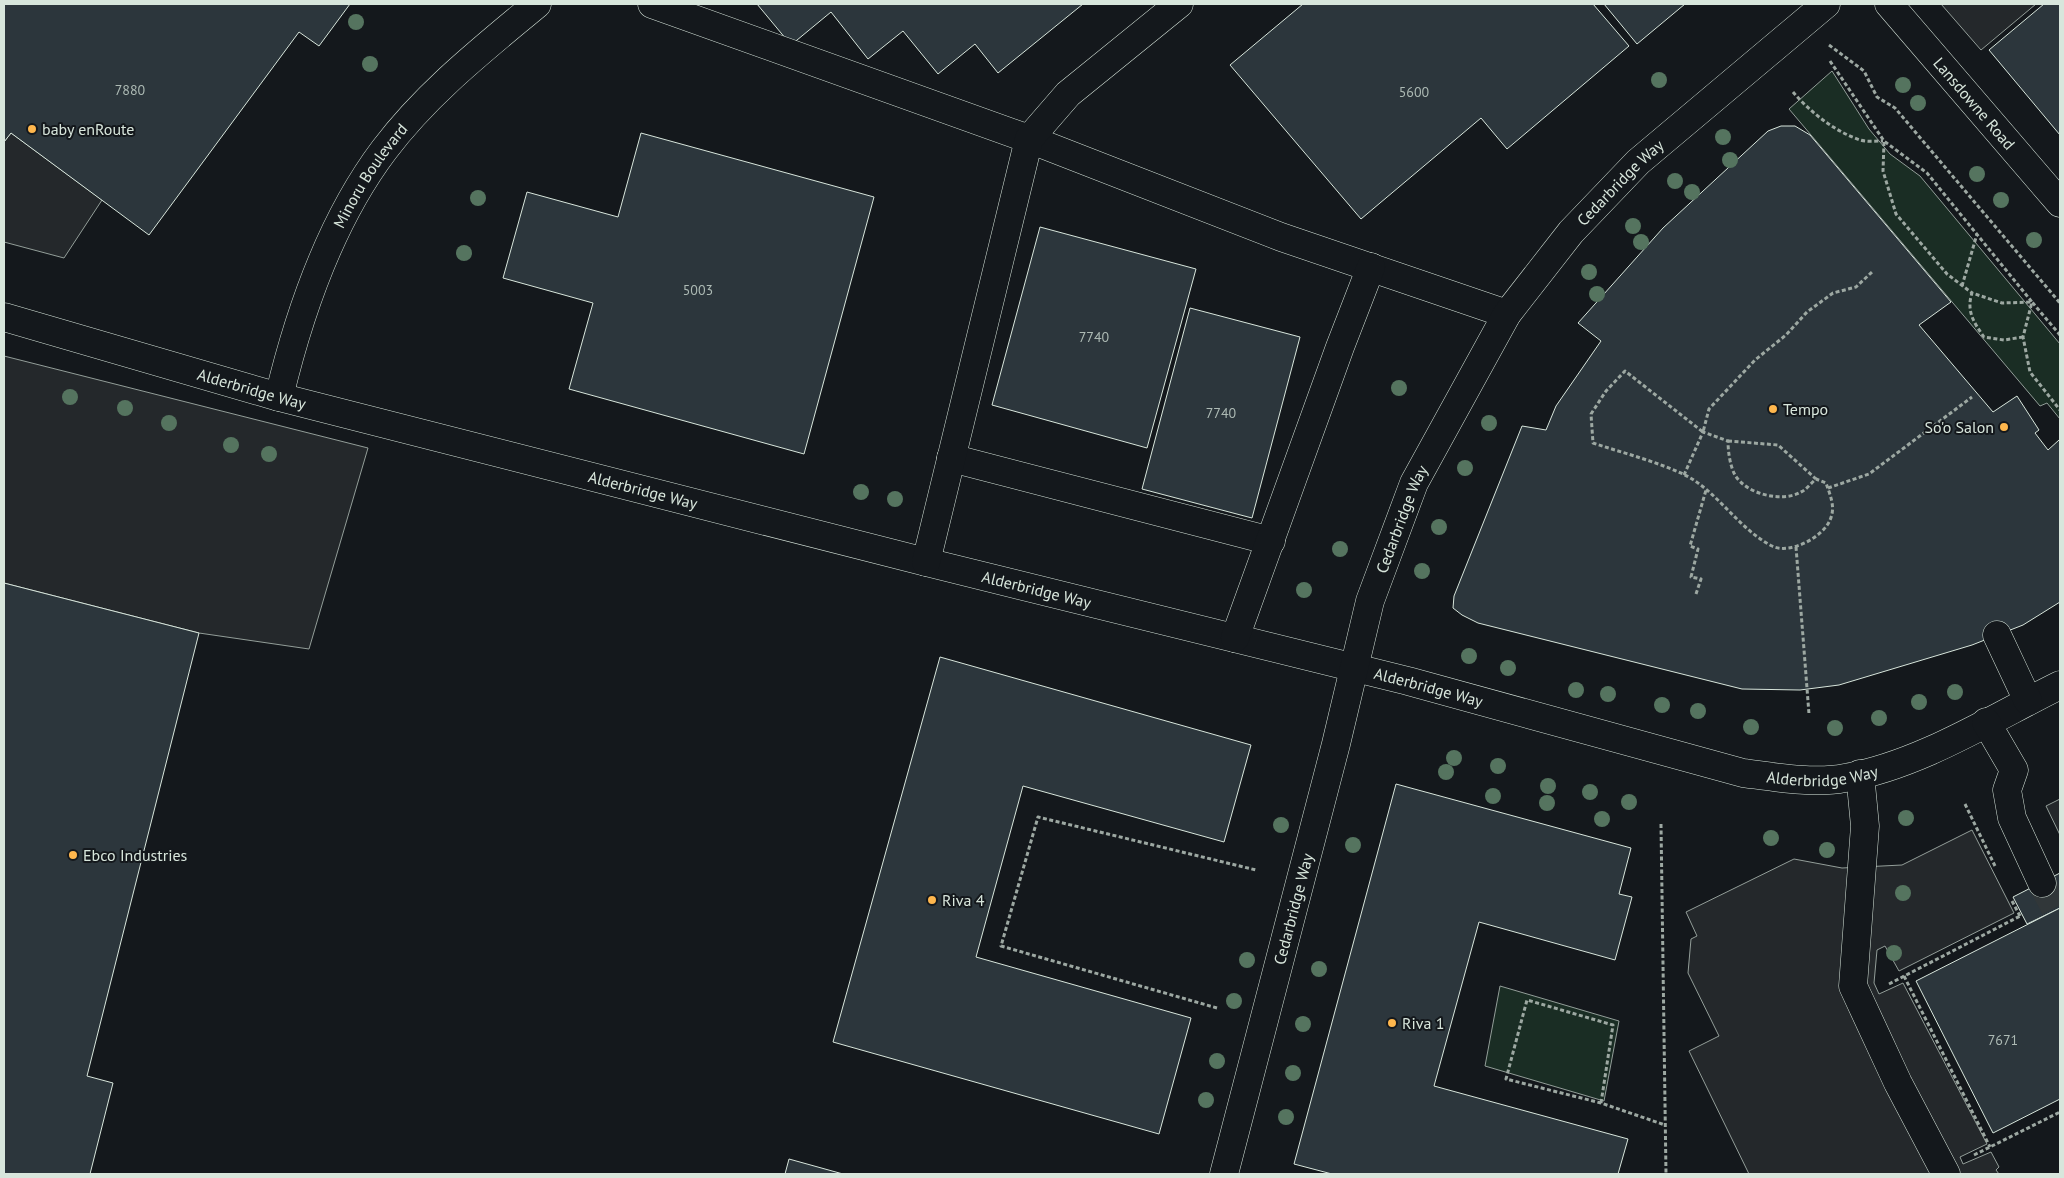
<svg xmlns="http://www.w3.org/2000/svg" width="2064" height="1178" font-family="'PT Sans',sans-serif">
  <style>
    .green { fill: #1a2d24; stroke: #939e99 }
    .parking { fill: #24282b; stroke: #939e99 }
    .building { fill: #2c363c; stroke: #d8e6dc }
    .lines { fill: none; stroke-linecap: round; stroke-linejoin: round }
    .minor-tunnel { stroke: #313739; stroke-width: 28; stroke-dasharray: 28 14; stroke-linecap: butt }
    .minor-casing { stroke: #d8e6dc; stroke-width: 29 }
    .path { stroke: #9da8a2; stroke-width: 3; stroke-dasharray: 4 2.5; stroke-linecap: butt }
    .minor { stroke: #14181c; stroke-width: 28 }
    .tree { fill: #55745f }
    .poi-dot { fill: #ffb74d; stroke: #14181c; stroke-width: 2 }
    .labels { text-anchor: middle; stroke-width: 4; stroke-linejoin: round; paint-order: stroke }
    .number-label { font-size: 14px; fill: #adbab4 }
    .street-label { font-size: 16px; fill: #d8e6dc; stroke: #14181c }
    .poi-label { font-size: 16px; fill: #d8e6dc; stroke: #14181c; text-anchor: start }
  </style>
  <rect width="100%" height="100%" fill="#14181c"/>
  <g class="green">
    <path d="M 1832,71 L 1869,129 L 1890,154 L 1920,176 L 2060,344 L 2060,419 L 2047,403 L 2040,406 L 1789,109 Z"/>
    <path d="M 1500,986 L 1619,1021 L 1604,1101 L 1485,1066 Z"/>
  </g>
  <g class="parking">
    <path d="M 1941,4 L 2036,4 L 1981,50 Z"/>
    <path d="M 11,133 L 102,200 L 64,258 L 4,242 L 4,142 Z"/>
    <path d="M 4,356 L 368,448 L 309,649 L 199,633 L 4,583 Z"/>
    <path d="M 2060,799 L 2060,835 L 2046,806 Z"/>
    <path d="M 1972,830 L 2014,913 L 1899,971 L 1885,946 L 1877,950 L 1874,983 L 1879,994 L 1903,983 L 1987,1144 L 1960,1157 L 1963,1164 L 1991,1152 L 1999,1167 L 1996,1170 L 1999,1174 L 1749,1174 L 1689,1051 L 1719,1036 L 1688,973 L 1691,939 L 1697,936 L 1686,912 L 1794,859 L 1842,868 L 1902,865 Z"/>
  </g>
  <g class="building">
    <path d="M 4,4 L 350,4 L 319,46 L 299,32 L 149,235 L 11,133 L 4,142 Z"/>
    <path d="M 757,4 L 1083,4 L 998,73 L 975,44 L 938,74 L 903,31 L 868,59 L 831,12 L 791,45 Z"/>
    <path d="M 1303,4 L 1593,4 L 1629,46 L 1507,149 L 1481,118 L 1361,219 L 1230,65 Z"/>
    <path d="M 1604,4 L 1685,4 L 1637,44 Z"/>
    <path d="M 2044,4 L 2060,4 L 2060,135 L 1989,50 Z"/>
    <path d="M 1781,126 L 1795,126 L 1810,135 L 1951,302 L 1919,325 L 1993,412 L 2017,396 L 2039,430 L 2035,433 L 2048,450 L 2059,440 L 2060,441 L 2060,602 L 2023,625 L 1972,645 L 1839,685 L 1800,690 L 1742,689 L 1478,623 L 1462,615 L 1453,608 L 1454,596 L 1522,426 L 1546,430 L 1556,406 L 1601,341 L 1578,323 L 1663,228 L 1768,131 Z"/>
    <path d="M 641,133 L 874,197 L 804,454 L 569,389 L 593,303 L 503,278 L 527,192 L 618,217 Z"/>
    <path d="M 1040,227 L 1196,269 L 1147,448 L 992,405 Z"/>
    <path d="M 1190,308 L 1300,337 L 1252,518 L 1142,489 Z"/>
    <path d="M 4,583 L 199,633 L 87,1076 L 113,1083 L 90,1174 L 4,1174 Z"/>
    <path d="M 940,657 L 1251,745 L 1224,842 L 1023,786 L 976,957 L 1191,1018 L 1159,1134 L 833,1042 Z"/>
    <path d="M 1396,784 L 1631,848 L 1619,894 L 1632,897 L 1615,960 L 1479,922 L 1434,1086 L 1628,1139 L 1618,1174 L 1332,1174 L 1294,1164 Z"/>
    <path d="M 2060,873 L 2060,908 L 2027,924 L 2013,897 Z"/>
    <path d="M 2060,908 L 2060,1099 L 1993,1133 L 1916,981 Z"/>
    <path d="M 789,1159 L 843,1174 L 785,1174 Z"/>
  </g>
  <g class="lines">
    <path class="minor-tunnel" d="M 2042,883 L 2056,910"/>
    <defs>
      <g id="minor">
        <path d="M 652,4 L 1029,139 L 1281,237 L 1507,314"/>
        <path id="s1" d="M 1889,4 L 2060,203"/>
        <path id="s2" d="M 4,317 L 279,397 L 926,562 L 1408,681 L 1743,773 C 1774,777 1814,784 1845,778 C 1920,765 1993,718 2060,685"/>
        <path id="s3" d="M 279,397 C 299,313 332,219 384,150 C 427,93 483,49 537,4"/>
        <path d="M 951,458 L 1271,541"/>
        <path d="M 926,562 L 1029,139 L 1068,94 L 1179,4"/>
        <path d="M 1997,635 L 2028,701"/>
        <path d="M 1235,638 L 1340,347 L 1371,267"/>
        <path d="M 1986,722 L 2014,770 L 2007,790 L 2012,818 L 2042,883"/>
        <path d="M 1860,774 L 1865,826 L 1853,986 L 1898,1083 L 1946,1174"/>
        <path id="s4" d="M 1224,1174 L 1336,744 L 1370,601 L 1414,483 L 1507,314 L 1571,232 L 1638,162 L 1826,4"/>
      </g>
    </defs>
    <use href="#minor" class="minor-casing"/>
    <g class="path">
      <path d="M 1829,45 L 1864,71 L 1877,97 L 1895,108 L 2060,303"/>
      <path d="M 1830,61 L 1884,141 L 1927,173 L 2032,302 L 2023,337 L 2030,372 L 2060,410"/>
      <path d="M 1793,92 C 1810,112 1834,131 1860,140 C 1866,142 1876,141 1883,141"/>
      <path d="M 1884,142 L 1883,171 L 1896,214 L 1947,274 L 1972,293"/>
      <path d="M 1962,286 L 1977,234"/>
      <path d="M 2023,337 L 2004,340 L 1984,337 C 1974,323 1966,311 1972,293 L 2002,303 L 2032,302 L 2060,335"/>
      <path d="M 1728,441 L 1778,445 L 1816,479"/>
      <path d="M 1684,475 L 1703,432 L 1728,441 C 1728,451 1730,466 1735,475 C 1746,494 1782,503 1801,492 C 1806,490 1811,483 1816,479 L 1826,483 C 1830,495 1836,507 1830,520 C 1823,537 1790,555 1772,546 C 1737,528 1717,490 1683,474 C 1655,461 1623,453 1593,443 L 1591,414 L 1606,391 L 1625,371 L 1703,432 L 1709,409 L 1755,360 L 1786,335 L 1807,312 L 1833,293 L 1856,287 L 1872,272"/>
      <path d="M 1828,488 L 1869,474 L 1972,397"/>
      <path d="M 1796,547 L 1809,714"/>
      <path d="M 1696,594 L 1701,579 L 1691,577 L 1698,549 L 1690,546 L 1706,490"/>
      <path d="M 1965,804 L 1995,866"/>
      <path d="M 1661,824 L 1666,1174"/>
      <path d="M 2012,901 L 2020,916"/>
      <path d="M 1904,976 L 1990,1147"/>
      <path d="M 1889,984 L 2022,915"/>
      <path d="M 1217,1008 L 1001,946 L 1038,817 L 1256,870"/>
      <path d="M 1601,1103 L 1613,1025 L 1527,1000 L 1506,1079 L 1601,1103 L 1665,1125"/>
      <path d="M 1974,1155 L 2060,1112"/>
    </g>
    <use href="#minor" class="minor"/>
  </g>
  <g class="tree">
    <circle cx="356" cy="22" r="8"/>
    <circle cx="370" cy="64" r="8"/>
    <circle cx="1659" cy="80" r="8"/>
    <circle cx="1903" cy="85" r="8"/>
    <circle cx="1918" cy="103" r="8"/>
    <circle cx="1723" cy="137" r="8"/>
    <circle cx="1730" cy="160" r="8"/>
    <circle cx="1977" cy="174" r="8"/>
    <circle cx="1675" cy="181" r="8"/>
    <circle cx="1692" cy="192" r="8"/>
    <circle cx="478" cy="198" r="8"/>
    <circle cx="2001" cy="200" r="8"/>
    <circle cx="1633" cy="226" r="8"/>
    <circle cx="2034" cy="240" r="8"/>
    <circle cx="1641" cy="242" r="8"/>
    <circle cx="464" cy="253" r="8"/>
    <circle cx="1589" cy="272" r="8"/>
    <circle cx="1597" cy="294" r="8"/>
    <circle cx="1399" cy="388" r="8"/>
    <circle cx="70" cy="397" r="8"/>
    <circle cx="125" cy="408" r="8"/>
    <circle cx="169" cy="423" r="8"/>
    <circle cx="1489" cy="423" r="8"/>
    <circle cx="231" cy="445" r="8"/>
    <circle cx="269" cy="454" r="8"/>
    <circle cx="1465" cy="468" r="8"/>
    <circle cx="861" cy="492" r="8"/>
    <circle cx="895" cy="499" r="8"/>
    <circle cx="1439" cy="527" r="8"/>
    <circle cx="1340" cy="549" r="8"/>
    <circle cx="1422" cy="571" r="8"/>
    <circle cx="1304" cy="590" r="8"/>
    <circle cx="1469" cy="656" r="8"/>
    <circle cx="1508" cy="668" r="8"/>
    <circle cx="1576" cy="690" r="8"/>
    <circle cx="1955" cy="692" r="8"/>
    <circle cx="1608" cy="694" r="8"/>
    <circle cx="1919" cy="702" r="8"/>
    <circle cx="1662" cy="705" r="8"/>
    <circle cx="1698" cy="711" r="8"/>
    <circle cx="1879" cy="718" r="8"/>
    <circle cx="1751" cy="727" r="8"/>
    <circle cx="1835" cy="728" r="8"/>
    <circle cx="1454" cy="758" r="8"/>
    <circle cx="1498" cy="766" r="8"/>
    <circle cx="1446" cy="772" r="8"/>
    <circle cx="1548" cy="786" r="8"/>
    <circle cx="1590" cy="792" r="8"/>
    <circle cx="1493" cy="796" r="8"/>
    <circle cx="1629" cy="802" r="8"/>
    <circle cx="1547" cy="803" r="8"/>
    <circle cx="1906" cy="818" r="8"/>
    <circle cx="1602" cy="819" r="8"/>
    <circle cx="1281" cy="825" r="8"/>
    <circle cx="1771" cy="838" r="8"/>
    <circle cx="1353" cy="845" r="8"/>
    <circle cx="1827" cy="850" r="8"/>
    <circle cx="1903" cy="893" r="8"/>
    <circle cx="1894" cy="953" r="8"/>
    <circle cx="1247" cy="960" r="8"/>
    <circle cx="1319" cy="969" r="8"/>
    <circle cx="1234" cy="1001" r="8"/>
    <circle cx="1303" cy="1024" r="8"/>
    <circle cx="1217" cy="1061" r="8"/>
    <circle cx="1293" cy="1073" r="8"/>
    <circle cx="1206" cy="1100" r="8"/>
    <circle cx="1286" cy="1117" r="8"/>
  </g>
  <g class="poi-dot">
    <circle cx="32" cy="129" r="5"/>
    <circle cx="1773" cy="409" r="5"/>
    <circle cx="2004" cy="427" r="5"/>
    <circle cx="73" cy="855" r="5"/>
    <circle cx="932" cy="900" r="5"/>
    <circle cx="1392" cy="1023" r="5"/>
  </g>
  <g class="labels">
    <g class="number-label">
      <text x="130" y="95">7880</text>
      <text x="1414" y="97">5600</text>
      <text x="698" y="295">5003</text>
      <text x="1094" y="342">7740</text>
      <text x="1221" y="418">7740</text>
      <text x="2003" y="1045">7671</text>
    </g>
    <g class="street-label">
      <text dy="6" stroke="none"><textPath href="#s1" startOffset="131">Lansdowne Road</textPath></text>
      <text dy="6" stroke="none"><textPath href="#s3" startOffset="241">Minoru Boulevard</textPath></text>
      <text dy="6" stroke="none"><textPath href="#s4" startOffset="1084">Cedarbridge Way</textPath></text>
      <text dy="6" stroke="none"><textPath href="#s2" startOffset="258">Alderbridge Way</textPath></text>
      <text dy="6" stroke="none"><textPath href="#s2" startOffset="662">Alderbridge Way</textPath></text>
      <text dy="6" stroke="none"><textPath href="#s4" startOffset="679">Cedarbridge Way</textPath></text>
      <text dy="6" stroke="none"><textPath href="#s2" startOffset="1068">Alderbridge Way</textPath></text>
      <text dy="6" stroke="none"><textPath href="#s2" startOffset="1472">Alderbridge Way</textPath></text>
      <text dy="6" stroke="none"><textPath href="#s2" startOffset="1878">Alderbridge Way</textPath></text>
      <text dy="6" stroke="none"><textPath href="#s4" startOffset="274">Cedarbridge Way</textPath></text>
    </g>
    <g class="poi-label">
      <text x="42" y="135">baby enRoute</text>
      <text x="1783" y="415">Tempo</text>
      <text x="1994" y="433" text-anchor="end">So'o Salon</text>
      <text x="83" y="861">Ebco Industries</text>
      <text x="942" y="906">Riva 4</text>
      <text x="1402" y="1029">Riva 1</text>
    </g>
  </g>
  <rect width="2064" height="1178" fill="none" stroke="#d8e6dc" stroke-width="10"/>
</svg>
